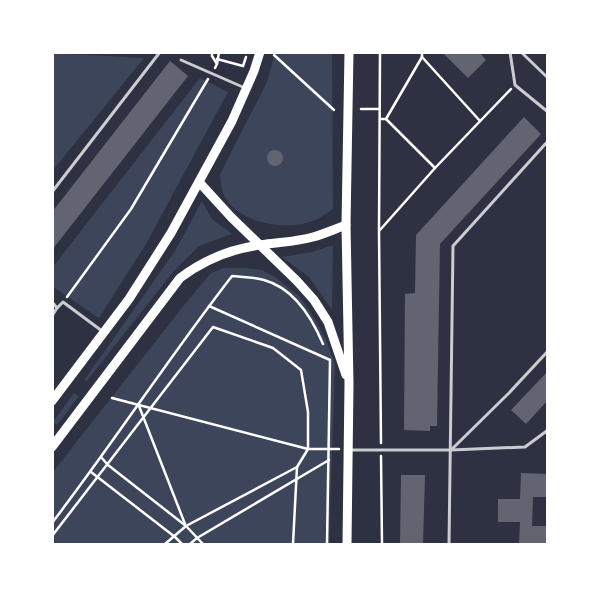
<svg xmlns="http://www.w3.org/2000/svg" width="600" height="597" font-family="Montserrat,sans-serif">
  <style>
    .green { fill: #3c4559 }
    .building { fill: #626471 }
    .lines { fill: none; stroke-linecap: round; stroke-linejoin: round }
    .path { stroke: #fff; stroke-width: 2.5 }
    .service { stroke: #caccd0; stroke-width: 3 }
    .secondary { stroke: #fff; stroke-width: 9 }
  </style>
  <rect width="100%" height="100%" fill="#2d3142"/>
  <g class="green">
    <path d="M 53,53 L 144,58 L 53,170 L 52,53 Z"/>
    <path d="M 275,53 L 332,53 L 333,209 C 323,216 314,222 302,224 C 274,229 232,220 222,190 C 221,185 220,179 220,174 L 267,82 Z"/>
    <path d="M 200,78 L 228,92 L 146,244 L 99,318 L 53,287 L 52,268 Z"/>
    <path d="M 202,201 L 212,219 L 232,234 L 199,246 L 173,272 L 86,382 L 85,379 L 175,251 Z"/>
    <path d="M 333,245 L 332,310 L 309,277 L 282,257 L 312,252 Z"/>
    <path d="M 223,268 L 245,268 L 262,270 L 275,277 L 299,296 L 315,319 L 326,340 L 335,364 L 329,544 L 53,544 L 52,473 L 185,304 L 211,273 Z"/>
    <path d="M 74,393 L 79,396 L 57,425 L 53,422 Z"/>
  </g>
  <g class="building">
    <path d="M 442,52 L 479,52 L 486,60 L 468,78 Z"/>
    <path d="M 170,61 L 188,76 L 52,250 L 52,212 Z"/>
    <path d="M 524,117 L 541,134 L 440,244 L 437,426 L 430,426 L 430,431 L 404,430 L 405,294 L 415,293 L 416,235 Z"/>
    <circle cx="275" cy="158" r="8"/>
    <path d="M 548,371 L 548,400 L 526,424 L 511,410 Z"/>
    <path d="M 521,473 L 548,474 L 548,497 L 533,497 L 532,526 L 548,526 L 548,544 L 519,544 L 520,522 L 498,522 L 498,499 L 520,499 Z"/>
    <path d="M 401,475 L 425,475 L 423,544 L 400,544 Z"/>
  </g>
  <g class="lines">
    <g class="path">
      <path d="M 212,52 L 212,56 L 217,64"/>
      <path d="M 380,52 L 379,231 L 381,443"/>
      <path d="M 422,52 L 422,57 L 480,121"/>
      <path d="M 274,55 L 334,110"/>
      <path d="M 217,59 L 243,66 L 246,57"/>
      <path d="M 215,68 L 217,64 L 219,52"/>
      <path d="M 361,109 L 379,109"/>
      <path d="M 380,119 L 386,119 L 435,168"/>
      <path d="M 386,119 L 422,57"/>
      <path d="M 380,230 L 435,168 L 511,89"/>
      <path d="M 67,297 L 131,209 L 208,79"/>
      <path d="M 209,306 L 330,360"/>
      <path d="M 112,398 L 308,449 L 339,449"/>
      <path d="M 139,406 L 185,524"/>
      <path d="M 381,456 L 382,544"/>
      <path d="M 101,457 L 108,465 L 186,526 L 203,544"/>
      <path d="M 91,472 L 175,537 L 182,544"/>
      <path d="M 52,523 C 114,442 170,356 232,276 C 242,277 254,277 264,280 C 293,288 312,318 323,344"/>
      <path d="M 52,536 L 213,327 L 273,348 L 301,370 L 308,412 L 308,449 L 297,467 L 186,526 L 165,544"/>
      <path d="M 190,544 L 197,538 L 329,460"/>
      <path d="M 293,544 L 297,467"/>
      <path d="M 327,544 L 330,361"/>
    </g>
    <g class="service">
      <path d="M 510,52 L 515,85 L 548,112"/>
      <path d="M 521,52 L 548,78"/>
      <path d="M 181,60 L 245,88"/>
      <path d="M 52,192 L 160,52"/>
      <path d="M 52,302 L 57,308 L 63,302 L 102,331"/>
      <path d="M 52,316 L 57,308"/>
      <path d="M 350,450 L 451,450 L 509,393 L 548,351"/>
      <path d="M 451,450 L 525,447 L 548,430"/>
      <path d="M 449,544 L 453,246 L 548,141"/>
    </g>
    <g class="secondary">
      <path d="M 199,182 L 231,217 L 297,281 L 314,300 L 328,322 L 346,375"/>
      <path d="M 52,401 L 129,299 L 171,233 L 232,121 L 254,71 L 260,52"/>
      <path d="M 52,447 L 180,278 C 204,260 230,249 260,245 C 278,242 296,242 313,237 C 324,234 335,229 346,225"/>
      <path d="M 347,544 L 349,384 L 346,225 L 349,52"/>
    </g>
  </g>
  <rect width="600" height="597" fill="none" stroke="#ffffff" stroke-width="108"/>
</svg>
